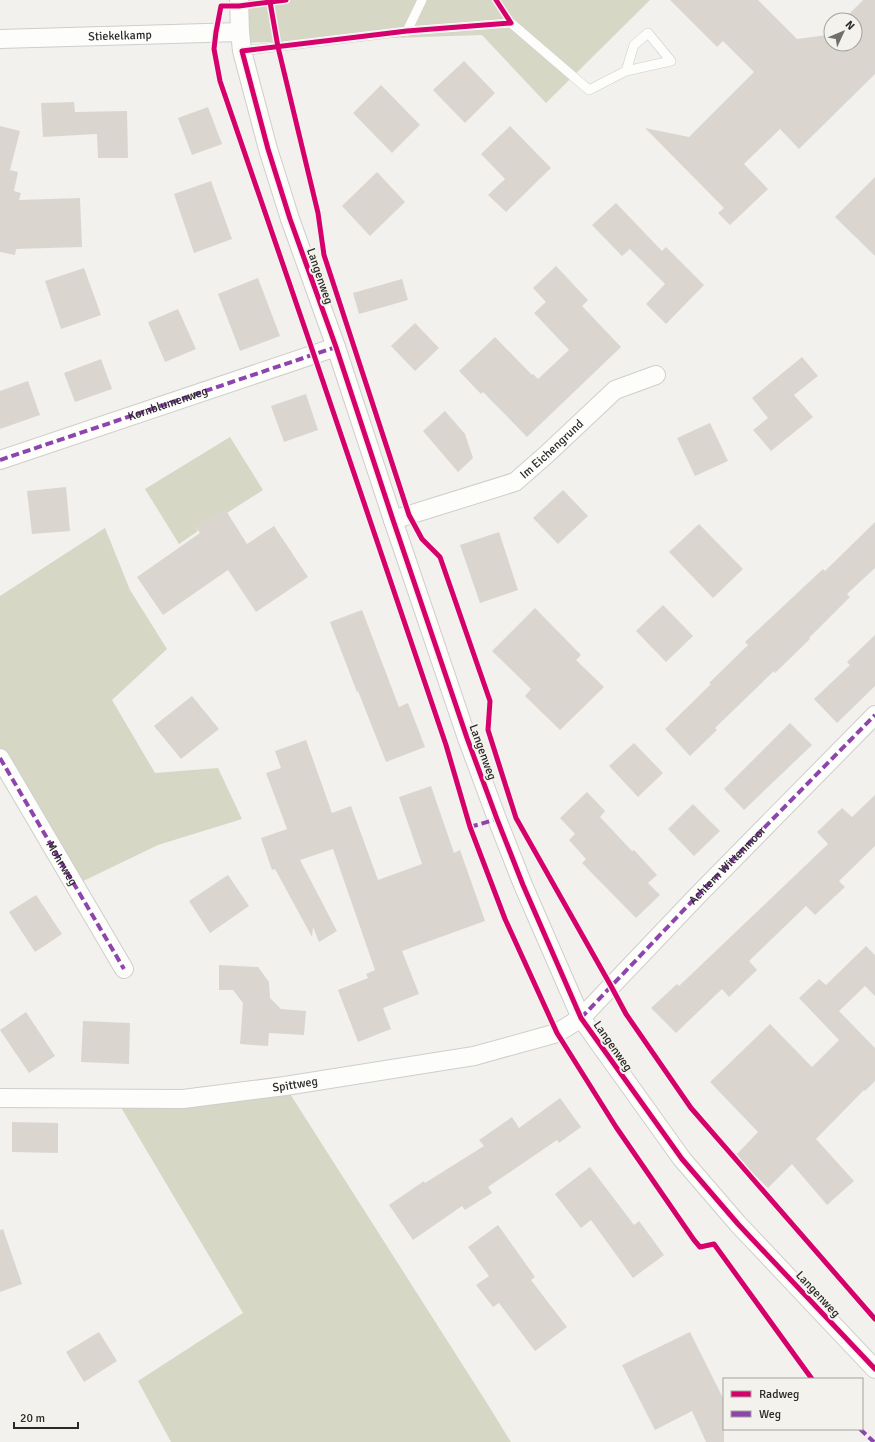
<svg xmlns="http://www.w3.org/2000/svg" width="875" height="1442" font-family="Signika,sans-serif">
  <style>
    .green { fill: #d6d7c5 }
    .building { fill: #dbd5cf }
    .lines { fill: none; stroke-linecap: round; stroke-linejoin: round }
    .lane-casing { stroke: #cfcecb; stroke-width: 10 }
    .street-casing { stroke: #cfcecb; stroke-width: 20 }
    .lane { stroke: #fdfdfc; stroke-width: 9 }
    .street { stroke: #fdfdfc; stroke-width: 18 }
    .quiet { stroke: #8e44ad; stroke-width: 4; stroke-dasharray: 8 4; stroke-linecap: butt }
    .cycleway-casing { stroke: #f4f2ec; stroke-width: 8 }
    .cycleway { stroke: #d6006c; stroke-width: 5 }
    .labels { text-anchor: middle; stroke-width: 4; stroke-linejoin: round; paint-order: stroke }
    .street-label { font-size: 12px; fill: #2a2927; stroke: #f4f2ec }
  </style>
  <rect width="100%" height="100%" fill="#f2f1ee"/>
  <g class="green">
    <path d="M 240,0 L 650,0 L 546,103 L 482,35 L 242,43 Z"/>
    <path d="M 230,437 L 263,490 L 227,513 L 196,527 L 198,531 L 179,544 L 145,489 Z"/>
    <path d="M 105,528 L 130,590 L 167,649 L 112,700 L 155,773 L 218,768 L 242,819 L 158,845 L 75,885 L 0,758 L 0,596 Z"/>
    <path d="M 285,1086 L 485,1400 L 511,1442 L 171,1442 L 138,1381 L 243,1313 L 116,1099 Z"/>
  </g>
  <g class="building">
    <path d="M 670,0 L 758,0 L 797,39 L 827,35 L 831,31 L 831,44 L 855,44 L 855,20 L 843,20 L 863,0 L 875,0 L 875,74 L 799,149 L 780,129 L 744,164 L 768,189 L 730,225 L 718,213 L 724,208 L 645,128 L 689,137 L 754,72 L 723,41 L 717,47 Z"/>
    <path d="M 464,61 L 495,93 L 465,123 L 433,90 Z"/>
    <path d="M 381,85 L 420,125 L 392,153 L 353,113 Z"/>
    <path d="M 74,102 L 75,112 L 127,111 L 128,158 L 98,158 L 97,134 L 43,137 L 41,103 Z"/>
    <path d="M 208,107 L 222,144 L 192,155 L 178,118 Z"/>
    <path d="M 0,126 L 20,131 L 10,170 L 18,172 L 14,191 L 21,193 L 19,200 L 80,198 L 82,247 L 16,249 L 15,255 L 0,252 Z"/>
    <path d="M 510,126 L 551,168 L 506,212 L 488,195 L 505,179 L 481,154 Z"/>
    <path d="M 377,172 L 405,202 L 370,236 L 342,206 Z"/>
    <path d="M 875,177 L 875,256 L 835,217 Z"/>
    <path d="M 211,181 L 232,239 L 194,253 L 174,194 Z"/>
    <path d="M 616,203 L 662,251 L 666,247 L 704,285 L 666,324 L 646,304 L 665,284 L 630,249 L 622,256 L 592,225 Z"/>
    <path d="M 556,266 L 588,300 L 582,306 L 621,347 L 527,437 L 483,392 L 481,394 L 459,371 L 495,337 L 532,375 L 533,374 L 538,379 L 569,350 L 534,313 L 546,302 L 533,288 Z"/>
    <path d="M 84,268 L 101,315 L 61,329 L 45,281 Z"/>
    <path d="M 258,278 L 280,336 L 240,351 L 218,294 Z"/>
    <path d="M 402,279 L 408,300 L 359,314 L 353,293 Z"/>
    <path d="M 178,309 L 196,349 L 165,362 L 148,322 Z"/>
    <path d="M 415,323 L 439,348 L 415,371 L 391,346 Z"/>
    <path d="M 802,357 L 818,376 L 794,395 L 813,417 L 771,451 L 753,430 L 768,418 L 752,398 Z"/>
    <path d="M 101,359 L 112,389 L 75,402 L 64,373 Z"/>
    <path d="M 28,381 L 40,415 L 0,429 L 0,391 Z"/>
    <path d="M 306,394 L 318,430 L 284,442 L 271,406 Z"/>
    <path d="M 445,411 L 465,434 L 473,458 L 458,472 L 423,431 Z"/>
    <path d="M 710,423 L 728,461 L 695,476 L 677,438 Z"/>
    <path d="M 66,487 L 70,531 L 32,534 L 27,491 Z"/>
    <path d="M 563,490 L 588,516 L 558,544 L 533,518 Z"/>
    <path d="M 225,509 L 247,544 L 274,526 L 308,577 L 256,612 L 228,570 L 163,615 L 137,577 L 200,533 L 196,527 Z"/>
    <path d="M 875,522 L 875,568 L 847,594 L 850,597 L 809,638 L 810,639 L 775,673 L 774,671 L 715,728 L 717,730 L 690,756 L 665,729 L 711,684 L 709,683 L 748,645 L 745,642 L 823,569 L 825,571 Z"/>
    <path d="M 699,524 L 743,569 L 713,598 L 669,552 Z"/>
    <path d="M 499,532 L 518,590 L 480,603 L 460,545 Z"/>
    <path d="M 663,605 L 693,636 L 666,662 L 636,631 Z"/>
    <path d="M 535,608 L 581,655 L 576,660 L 604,687 L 560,730 L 525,696 L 531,689 L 492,651 Z"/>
    <path d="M 362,610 L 399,707 L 408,703 L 425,747 L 386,762 L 358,691 L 357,692 L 330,622 Z"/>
    <path d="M 875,635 L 875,686 L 837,723 L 814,699 L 850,665 L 847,662 Z"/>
    <path d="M 192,696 L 219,729 L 181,759 L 154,726 Z"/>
    <path d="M 790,723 L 812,745 L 744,810 L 724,789 Z"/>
    <path d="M 306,740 L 332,813 L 351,806 L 378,880 L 422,864 L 399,797 L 431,786 L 454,853 L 460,850 L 485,921 L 402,951 L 419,994 L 383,1008 L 391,1029 L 358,1042 L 338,990 L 368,978 L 366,974 L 375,970 L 333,849 L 300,860 L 337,931 L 319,942 L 313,927 L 312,937 L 275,869 L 272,870 L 261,838 L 287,829 L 266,773 L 281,768 L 275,751 Z"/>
    <path d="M 634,743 L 663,773 L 638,797 L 609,766 Z"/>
    <path d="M 587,792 L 605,811 L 600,817 L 632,851 L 634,850 L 657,875 L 648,883 L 660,895 L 636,918 L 582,863 L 586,859 L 569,840 L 575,834 L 560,818 Z"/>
    <path d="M 875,795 L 875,846 L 839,881 L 845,887 L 815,915 L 806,906 L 749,961 L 757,970 L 729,997 L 722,989 L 676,1033 L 651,1008 L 677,984 L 679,986 L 828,844 L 817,832 L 842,808 L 852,817 Z"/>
    <path d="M 693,804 L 720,831 L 694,856 L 668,829 Z"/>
    <path d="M 228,875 L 249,906 L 210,933 L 189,901 Z"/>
    <path d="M 36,895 L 62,934 L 35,952 L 9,912 Z"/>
    <path d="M 866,946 L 875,955 L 875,996 L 865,986 L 839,1011 L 875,1048 L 875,1081 L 865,1091 L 864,1090 L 816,1139 L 854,1181 L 827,1205 L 792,1164 L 768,1188 L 735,1156 L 758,1132 L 710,1082 L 770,1024 L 812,1067 L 839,1040 L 799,998 L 819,979 L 826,985 Z"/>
    <path d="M 219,965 L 258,967 L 269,982 L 270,998 L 281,1009 L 306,1011 L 304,1035 L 269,1033 L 268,1046 L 240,1044 L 243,1003 L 233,990 L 219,990 Z"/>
    <path d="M 26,1012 L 55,1056 L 29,1073 L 0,1030 Z"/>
    <path d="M 83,1021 L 130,1023 L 129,1064 L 81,1062 Z"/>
    <path d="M 560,1098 L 581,1127 L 559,1143 L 557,1140 L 488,1187 L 492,1193 L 465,1210 L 462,1206 L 413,1240 L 389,1205 L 424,1181 L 425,1183 L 484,1146 L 479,1140 L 512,1117 L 519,1128 Z"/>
    <path d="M 12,1122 L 58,1123 L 58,1153 L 12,1152 Z"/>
    <path d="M 590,1167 L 634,1225 L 639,1221 L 664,1255 L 633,1278 L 591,1220 L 581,1228 L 555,1194 Z"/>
    <path d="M 498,1225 L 535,1277 L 531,1280 L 567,1327 L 535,1351 L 499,1303 L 493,1307 L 476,1285 L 489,1276 L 468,1247 Z"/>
    <path d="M 3,1229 L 22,1284 L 0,1292 L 0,1230 Z"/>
    <path d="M 99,1332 L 117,1361 L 84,1382 L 66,1352 Z"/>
    <path d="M 690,1332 L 724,1400 L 724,1442 L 706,1442 L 692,1411 L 655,1430 L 622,1365 Z"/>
  </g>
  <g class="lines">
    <defs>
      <g id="lane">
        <path d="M 407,31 L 422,0"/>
        <path d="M 242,51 L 407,31 L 511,23 L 589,90 L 626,71 L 671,61 L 648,33 L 634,45 L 626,71"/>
      </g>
      <g id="street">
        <path d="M 239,0 L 240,32 L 242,51 L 268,149 L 290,219 L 336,347 L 393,520 L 467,738 L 497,819 L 523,885 L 581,1018 L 682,1159 L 738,1224 L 875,1369"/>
        <path id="s1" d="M 0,39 L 240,32"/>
        <path id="s2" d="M 0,460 L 336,347"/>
        <path id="s3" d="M 393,520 L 515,482 L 547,454 L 615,390 L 656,375"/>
        <path id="s4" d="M 0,758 L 124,969"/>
        <path id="s5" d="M 0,1098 L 183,1099 L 285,1086 L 474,1056 L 557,1033 L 581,1018 L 698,895 L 875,715"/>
      </g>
    </defs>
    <use href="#lane" class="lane-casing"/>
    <use href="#street" class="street-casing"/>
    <use href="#lane" class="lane"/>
    <use href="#street" class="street"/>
    <g class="quiet">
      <path d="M 0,460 L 336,347"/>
      <path d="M 0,758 L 124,969"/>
      <path d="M 470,827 L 497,819"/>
      <path d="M 581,1018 L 698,895 L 875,715"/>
      <path d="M 860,1429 L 874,1442"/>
    </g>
    <defs>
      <g id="cycleway">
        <path d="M 286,0 L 239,6 L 221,6 L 216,32 L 214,49 L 220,81 L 314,355 L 446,745 L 470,827 L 505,919 L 557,1033 L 616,1127 L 694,1240 L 700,1247 L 714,1244 L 812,1379"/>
        <path d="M 496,0 L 511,23 L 407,31 L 242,51 L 268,149 L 290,219 L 336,347 L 393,520 L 467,738 L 497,819 L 523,885 L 581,1018 L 682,1159 L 738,1224 L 875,1369"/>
        <path d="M 270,2 L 278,47 L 318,213 L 324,255 L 409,515 L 422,539 L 440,557 L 490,701 L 488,730 L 516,818 L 611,986 L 626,1014 L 691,1108 L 875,1319"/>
      </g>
    </defs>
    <use href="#cycleway" class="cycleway-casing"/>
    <use href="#cycleway" class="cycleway"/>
  </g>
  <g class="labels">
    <g class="street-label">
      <text dy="4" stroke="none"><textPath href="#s1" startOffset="120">Stiekelkamp</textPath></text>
      <text transform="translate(320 276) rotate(71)" y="4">Langenweg</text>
      <text dy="4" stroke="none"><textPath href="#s2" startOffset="177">Kornblumenweg</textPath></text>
      <text dy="4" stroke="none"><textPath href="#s3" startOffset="177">Im Eichengrund</textPath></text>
      <text transform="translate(483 752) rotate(70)" y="4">Langenweg</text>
      <text dy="4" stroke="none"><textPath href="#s4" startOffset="122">Mohnweg</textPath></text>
      <text dy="4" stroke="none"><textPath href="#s5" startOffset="803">Achtern Wittenmoor</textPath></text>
      <text transform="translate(613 1046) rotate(55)" y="4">Langenweg</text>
      <text dy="4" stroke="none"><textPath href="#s5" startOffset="296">Spittweg</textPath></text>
      <text transform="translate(818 1294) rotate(47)" y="4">Langenweg</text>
    </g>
  </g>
  <rect x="723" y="1378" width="140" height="52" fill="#f4f2ec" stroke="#a3a29d"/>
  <rect x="731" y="1391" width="20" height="6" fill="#d6006c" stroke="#a3a29d"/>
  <text x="759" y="1398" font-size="12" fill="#2a2927">Radweg</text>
  <rect x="731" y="1411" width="20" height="6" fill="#8e44ad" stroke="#a3a29d"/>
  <text x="759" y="1418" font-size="12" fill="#2a2927">Weg</text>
  <g transform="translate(843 32) rotate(46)"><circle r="19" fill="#f4f2ec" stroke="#a3a29d"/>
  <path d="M0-3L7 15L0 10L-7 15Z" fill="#706f6d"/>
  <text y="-6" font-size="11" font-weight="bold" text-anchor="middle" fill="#2a2927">N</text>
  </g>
  <path d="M14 1422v6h64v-6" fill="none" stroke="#2a2927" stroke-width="2"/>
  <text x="20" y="1422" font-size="12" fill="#2a2927" stroke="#f4f2ec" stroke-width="3" paint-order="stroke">20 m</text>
</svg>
